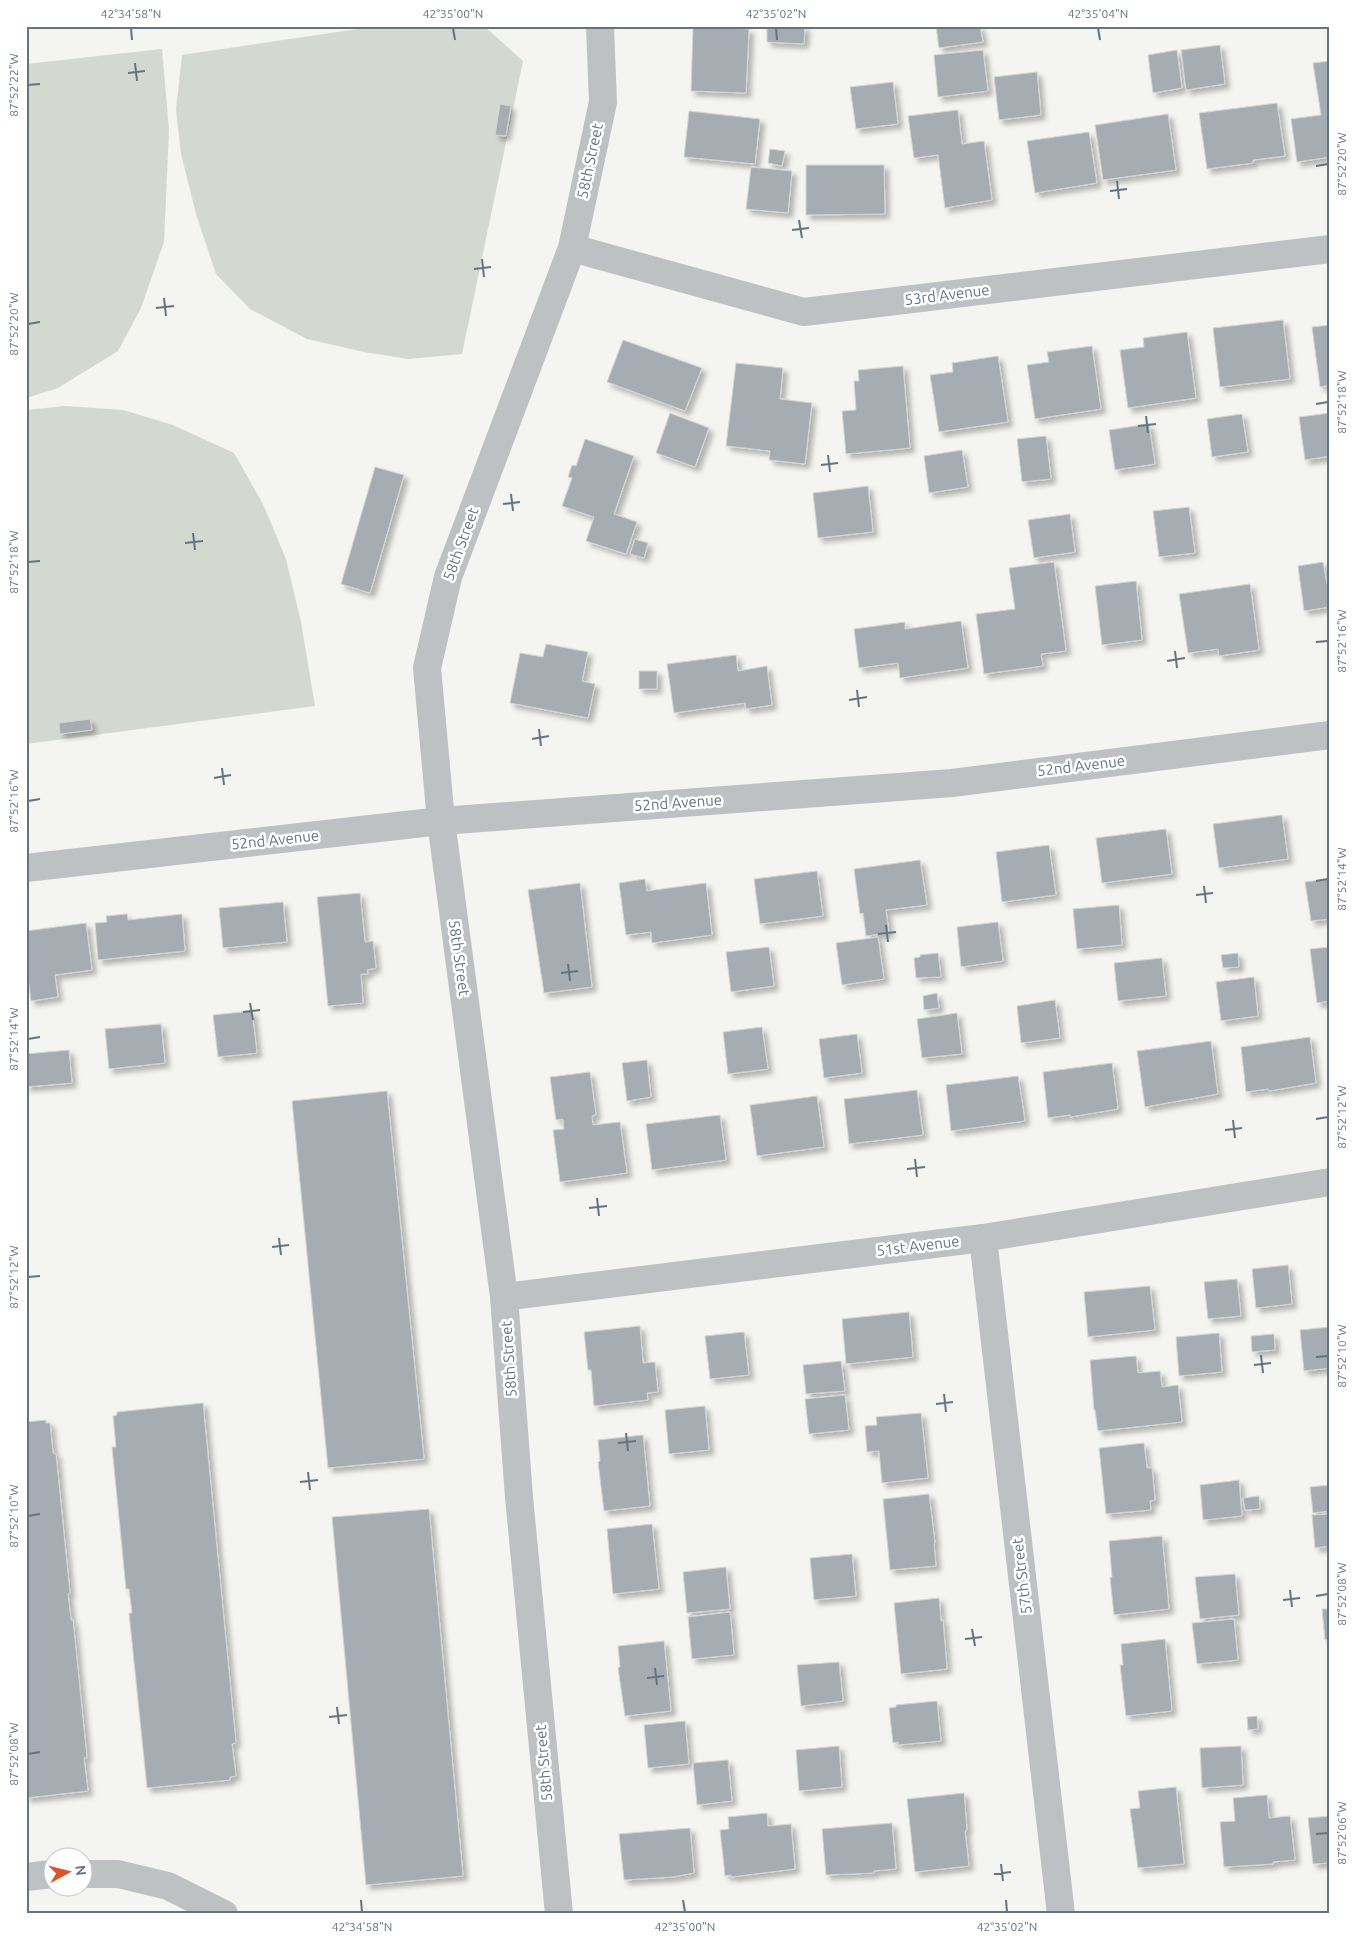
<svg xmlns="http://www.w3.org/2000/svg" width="1356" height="1940" font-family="Ubuntu,sans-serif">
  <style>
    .green { fill: #d3d9d0 }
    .building { fill: #a6adb2; stroke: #d5d5d3; filter: url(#shadow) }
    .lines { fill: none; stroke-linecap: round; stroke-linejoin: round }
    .street { stroke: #bdc1c4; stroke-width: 28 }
    .ticks { fill: none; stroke: #647380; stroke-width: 2 }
    .labels { text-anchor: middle; stroke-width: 5; stroke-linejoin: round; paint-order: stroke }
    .street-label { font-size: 15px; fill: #647380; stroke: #fff }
    .neatline { fill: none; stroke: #647380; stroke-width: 2 }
    .ticks-label { font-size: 12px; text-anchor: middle; fill: #647380 }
  </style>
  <defs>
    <filter id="shadow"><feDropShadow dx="4.5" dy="4.5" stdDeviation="2.5" flood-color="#0004"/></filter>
  </defs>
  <rect width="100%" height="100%" fill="#f4f4f0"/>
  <g class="green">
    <path d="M 378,26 L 484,26 L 523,61 L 462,354 L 408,359 L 364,352 L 307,339 L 250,309 L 216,274 L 196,214 L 181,154 L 176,109 L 182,55 Z"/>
    <path d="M 162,49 L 169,130 L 164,242 L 141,308 L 118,351 L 58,388 L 26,398 L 26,64 Z"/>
    <path d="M 65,406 L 123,410 L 173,425 L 234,453 L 263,504 L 286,559 L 301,622 L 315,706 L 26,744 L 26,410 Z"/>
  </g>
  <g class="building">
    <path d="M 693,26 L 749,29 L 746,93 L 691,91 Z"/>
    <path d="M 767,26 L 805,26 L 804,44 L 767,42 Z"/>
    <path d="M 936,26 L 980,26 L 983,42 L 939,48 Z"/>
    <path d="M 1220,45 L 1225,84 L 1186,90 L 1181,50 Z"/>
    <path d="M 983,50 L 988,91 L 938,97 L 934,55 Z"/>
    <path d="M 1177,50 L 1182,88 L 1153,93 L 1148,55 Z"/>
    <path d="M 1330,61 L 1330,157 L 1297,162 L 1291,119 L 1321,115 L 1313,63 Z"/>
    <path d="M 1037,72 L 1041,115 L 999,120 L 994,77 Z"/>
    <path d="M 893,82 L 898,124 L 856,129 L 850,87 Z"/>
    <path d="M 1277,103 L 1285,156 L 1253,160 L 1253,163 L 1207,169 L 1199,113 Z"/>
    <path d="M 500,104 L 511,106 L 506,136 L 495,135 Z"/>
    <path d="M 958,110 L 962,144 L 984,141 L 992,200 L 945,208 L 938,155 L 914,158 L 908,116 Z"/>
    <path d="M 689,111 L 760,119 L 755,164 L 684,157 Z"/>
    <path d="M 1168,114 L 1176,170 L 1103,180 L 1095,125 Z"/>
    <path d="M 1089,132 L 1097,183 L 1035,193 L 1027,141 Z"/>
    <path d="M 770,149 L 785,151 L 782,166 L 768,163 Z"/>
    <path d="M 806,165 L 884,165 L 885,214 L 806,215 Z"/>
    <path d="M 751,167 L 792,171 L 788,213 L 746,209 Z"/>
    <path d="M 1283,320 L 1290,379 L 1220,387 L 1213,328 Z"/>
    <path d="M 1330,325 L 1330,385 L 1320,387 L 1312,327 Z"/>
    <path d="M 1187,332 L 1196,398 L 1128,408 L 1120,350 L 1144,347 L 1143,338 Z"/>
    <path d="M 623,340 L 702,368 L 685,411 L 607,382 Z"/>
    <path d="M 1092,346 L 1101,409 L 1035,419 L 1027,365 L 1049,362 L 1047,352 Z"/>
    <path d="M 998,356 L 1008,422 L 939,432 L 930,375 L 953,372 L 952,363 Z"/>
    <path d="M 736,363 L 783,368 L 780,399 L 812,403 L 805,464 L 769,460 L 770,451 L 726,446 Z"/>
    <path d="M 903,366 L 910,448 L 846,454 L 842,411 L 856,410 L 854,381 L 859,381 L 858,370 Z"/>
    <path d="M 670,413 L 709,428 L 695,467 L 656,453 Z"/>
    <path d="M 1330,413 L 1330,456 L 1305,460 L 1299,417 Z"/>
    <path d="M 1242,414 L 1248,452 L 1212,457 L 1207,419 Z"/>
    <path d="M 1149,424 L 1155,464 L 1115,470 L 1109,430 Z"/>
    <path d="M 1046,436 L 1051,479 L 1022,482 L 1017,439 Z"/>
    <path d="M 585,439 L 634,456 L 614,514 L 637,522 L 626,554 L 586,541 L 594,517 L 562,506 L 572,478 L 568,477 L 572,465 L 576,466 Z"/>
    <path d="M 962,450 L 968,487 L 929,493 L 924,456 Z"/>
    <path d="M 375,467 L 404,475 L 370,593 L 341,584 Z"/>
    <path d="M 868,486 L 873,532 L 818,538 L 813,493 Z"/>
    <path d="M 1189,507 L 1195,553 L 1159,557 L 1153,511 Z"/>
    <path d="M 1070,514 L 1075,552 L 1034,558 L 1028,520 Z"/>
    <path d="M 635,539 L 648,543 L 644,558 L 630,554 Z"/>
    <path d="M 1054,562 L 1066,651 L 1041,654 L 1043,666 L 984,674 L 976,614 L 1015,609 L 1009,568 Z"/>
    <path d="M 1323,562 L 1327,584 L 1330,584 L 1330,607 L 1304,611 L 1298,566 Z"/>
    <path d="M 1136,581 L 1142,640 L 1102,645 L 1095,586 Z"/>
    <path d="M 1250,584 L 1259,650 L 1219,656 L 1218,649 L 1188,653 L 1179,594 Z"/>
    <path d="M 961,621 L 968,668 L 900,678 L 898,663 L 859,668 L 854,629 L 905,622 L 905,629 Z"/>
    <path d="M 546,644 L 588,652 L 582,681 L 595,684 L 588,718 L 510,703 L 520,653 L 543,657 Z"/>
    <path d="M 736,655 L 738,671 L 767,666 L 772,705 L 746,709 L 745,703 L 674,713 L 667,664 Z"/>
    <rect x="639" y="671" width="18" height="18"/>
    <path d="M 90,719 L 92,730 L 60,734 L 59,723 Z"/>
    <path d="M 1282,815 L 1288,859 L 1219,868 L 1213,824 Z"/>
    <path d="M 1166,829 L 1172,874 L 1102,883 L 1096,838 Z"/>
    <path d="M 1049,845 L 1056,895 L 1002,902 L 996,852 Z"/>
    <path d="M 920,860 L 927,905 L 886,910 L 889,933 L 866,936 L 863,913 L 860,914 L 854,869 Z"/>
    <path d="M 817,871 L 823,916 L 760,924 L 754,879 Z"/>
    <path d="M 645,879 L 647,891 L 706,883 L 712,935 L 652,943 L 651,932 L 626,935 L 619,883 Z"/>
    <path d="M 1330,879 L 1330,919 L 1311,921 L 1305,882 Z"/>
    <path d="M 580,883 L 592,987 L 544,993 L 528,890 Z"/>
    <path d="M 360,893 L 365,942 L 373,941 L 376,968 L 367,970 L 368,974 L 361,974 L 363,1003 L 328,1006 L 317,897 Z"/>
    <path d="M 283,902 L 287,942 L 223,948 L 219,908 Z"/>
    <path d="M 1119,905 L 1122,945 L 1077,949 L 1073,909 Z"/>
    <path d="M 127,914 L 128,920 L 182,914 L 185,951 L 98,960 L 95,923 L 107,922 L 106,916 Z"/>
    <path d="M 998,922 L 1003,961 L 961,967 L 957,927 Z"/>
    <path d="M 86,923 L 92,970 L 55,975 L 58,997 L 31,1001 L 28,977 L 26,977 L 26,931 Z"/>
    <path d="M 878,937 L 884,979 L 842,985 L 836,943 Z"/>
    <path d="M 769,947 L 774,986 L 731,992 L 726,952 Z"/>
    <path d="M 1330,947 L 1330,1001 L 1317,1003 L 1310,949 Z"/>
    <path d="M 938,953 L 941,977 L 916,978 L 914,958 L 920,957 L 920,955 Z"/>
    <path d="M 1238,953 L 1239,967 L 1223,968 L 1221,955 Z"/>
    <path d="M 1162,958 L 1166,996 L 1118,1001 L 1114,963 Z"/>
    <path d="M 1254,977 L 1258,1016 L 1221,1021 L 1216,982 Z"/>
    <path d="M 937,993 L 939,1008 L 924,1010 L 923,996 Z"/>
    <path d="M 1055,1000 L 1060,1038 L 1021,1043 L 1017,1006 Z"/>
    <path d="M 252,1011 L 257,1053 L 218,1057 L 213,1015 Z"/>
    <path d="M 957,1013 L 962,1054 L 922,1058 L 917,1019 Z"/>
    <path d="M 161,1024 L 165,1063 L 109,1069 L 105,1029 Z"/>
    <path d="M 762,1027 L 768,1069 L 728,1074 L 723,1032 Z"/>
    <path d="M 857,1034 L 862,1073 L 824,1078 L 819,1039 Z"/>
    <path d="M 1310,1037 L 1316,1083 L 1269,1091 L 1268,1089 L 1246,1092 L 1241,1047 Z"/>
    <path d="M 1211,1041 L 1218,1094 L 1145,1107 L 1137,1051 Z"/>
    <path d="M 69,1050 L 72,1083 L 26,1087 L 26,1054 Z"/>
    <path d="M 647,1060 L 651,1097 L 627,1101 L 622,1063 Z"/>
    <path d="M 1112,1063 L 1118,1109 L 1070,1117 L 1070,1115 L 1048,1118 L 1043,1072 Z"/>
    <path d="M 590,1072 L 596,1115 L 592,1116 L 593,1125 L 620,1122 L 627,1173 L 560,1182 L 553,1130 L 564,1129 L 563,1119 L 556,1120 L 550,1077 Z"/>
    <path d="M 1018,1076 L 1025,1121 L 951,1131 L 946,1085 Z"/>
    <path d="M 917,1090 L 923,1135 L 849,1144 L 844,1099 Z"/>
    <path d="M 387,1091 L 424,1459 L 328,1468 L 292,1101 Z"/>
    <path d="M 817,1096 L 824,1147 L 757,1156 L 750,1105 Z"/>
    <path d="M 720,1115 L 726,1160 L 652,1170 L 646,1124 Z"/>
    <path d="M 1288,1265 L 1292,1304 L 1256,1308 L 1252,1269 Z"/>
    <path d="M 1237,1279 L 1241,1316 L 1208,1319 L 1204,1282 Z"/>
    <path d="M 1150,1286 L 1155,1330 L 1088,1337 L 1084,1292 Z"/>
    <path d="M 909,1312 L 913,1357 L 846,1364 L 842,1319 Z"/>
    <path d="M 640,1326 L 643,1363 L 655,1362 L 658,1392 L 647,1393 L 648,1400 L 594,1406 L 591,1370 L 588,1370 L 584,1332 Z"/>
    <path d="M 1330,1327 L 1330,1368 L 1304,1371 L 1300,1330 Z"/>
    <path d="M 744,1332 L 749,1375 L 710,1379 L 705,1336 Z"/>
    <path d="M 1219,1333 L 1222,1372 L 1179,1376 L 1176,1337 Z"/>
    <path d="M 1274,1334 L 1275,1350 L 1252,1352 L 1251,1336 Z"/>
    <path d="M 1136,1356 L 1138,1373 L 1160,1371 L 1162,1387 L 1178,1385 L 1182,1422 L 1098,1431 L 1095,1410 L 1094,1410 L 1090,1360 Z"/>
    <path d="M 841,1361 L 845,1391 L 806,1394 L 803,1365 Z"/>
    <path d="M 845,1395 L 849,1430 L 809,1434 L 805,1399 Z"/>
    <path d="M 203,1403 L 236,1743 L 232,1744 L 236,1776 L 230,1777 L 230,1780 L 147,1788 L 129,1613 L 132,1613 L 129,1589 L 126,1589 L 112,1447 L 116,1447 L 113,1416 L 117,1415 L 117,1412 Z"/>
    <path d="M 705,1406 L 709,1450 L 669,1454 L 665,1410 Z"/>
    <path d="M 921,1413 L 928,1478 L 882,1483 L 879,1451 L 867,1452 L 865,1426 L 877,1425 L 876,1417 Z"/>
    <path d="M 46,1420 L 46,1423 L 50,1423 L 53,1453 L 56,1454 L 70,1593 L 68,1594 L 71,1620 L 73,1620 L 87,1758 L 84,1758 L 88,1791 L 26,1798 L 26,1422 Z"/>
    <path d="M 643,1435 L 650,1506 L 604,1511 L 598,1462 L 600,1461 L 598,1440 Z"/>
    <path d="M 1144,1443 L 1147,1468 L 1152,1468 L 1155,1500 L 1150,1501 L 1151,1510 L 1106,1514 L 1099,1448 Z"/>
    <path d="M 1239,1480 L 1242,1516 L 1203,1520 L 1200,1485 Z"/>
    <path d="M 1330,1485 L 1330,1511 L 1313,1513 L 1310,1487 Z"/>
    <path d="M 929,1494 L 935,1543 L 934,1544 L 936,1566 L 890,1570 L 883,1499 Z"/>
    <path d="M 1259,1496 L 1260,1509 L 1245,1510 L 1243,1498 Z"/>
    <path d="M 429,1509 L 463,1876 L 366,1885 L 332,1517 Z"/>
    <path d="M 1330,1514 L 1330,1546 L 1315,1548 L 1312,1515 Z"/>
    <path d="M 652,1524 L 659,1589 L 613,1594 L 607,1529 Z"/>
    <path d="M 1162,1536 L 1169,1609 L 1114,1615 L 1110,1578 L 1112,1577 L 1109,1541 Z"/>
    <path d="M 852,1554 L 856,1596 L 814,1600 L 810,1558 Z"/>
    <path d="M 726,1567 L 730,1609 L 687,1613 L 683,1572 Z"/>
    <path d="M 1235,1574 L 1239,1615 L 1200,1619 L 1195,1577 Z"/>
    <path d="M 939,1598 L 941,1621 L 943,1620 L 947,1669 L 901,1674 L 894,1603 Z"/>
    <path d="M 1322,1609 L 1330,1609 L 1330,1639 L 1325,1640 Z"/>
    <path d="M 730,1612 L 734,1655 L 692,1659 L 688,1617 Z"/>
    <path d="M 1234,1619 L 1238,1660 L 1197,1664 L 1192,1623 Z"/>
    <path d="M 1165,1639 L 1172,1711 L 1126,1716 L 1120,1665 L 1123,1665 L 1121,1644 Z"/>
    <path d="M 664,1641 L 671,1711 L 625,1716 L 618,1668 L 620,1667 L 618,1646 Z"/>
    <path d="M 839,1662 L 843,1701 L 801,1706 L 797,1665 Z"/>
    <path d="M 937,1701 L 941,1741 L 898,1745 L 898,1742 L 893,1743 L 889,1708 L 896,1707 L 896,1705 Z"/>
    <path d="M 1257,1716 L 1258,1729 L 1248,1730 L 1247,1717 Z"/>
    <path d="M 685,1721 L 689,1764 L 648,1768 L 644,1725 Z"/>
    <path d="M 839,1746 L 842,1787 L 799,1791 L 796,1750 Z"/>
    <path d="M 1241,1746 L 1243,1785 L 1202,1788 L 1200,1748 Z"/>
    <path d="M 728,1760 L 732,1801 L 697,1805 L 693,1763 Z"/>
    <path d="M 1176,1787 L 1184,1864 L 1138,1868 L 1130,1809 L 1140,1808 L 1138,1791 Z"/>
    <path d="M 964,1793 L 967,1830 L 965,1831 L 969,1866 L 915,1872 L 907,1799 Z"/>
    <path d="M 1267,1795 L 1269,1818 L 1290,1816 L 1295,1860 L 1273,1862 L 1273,1864 L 1224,1867 L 1220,1822 L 1235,1821 L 1233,1798 Z"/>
    <path d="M 767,1813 L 768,1826 L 791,1824 L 795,1869 L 731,1877 L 731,1875 L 725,1876 L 720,1830 L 729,1829 L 728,1817 Z"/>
    <path d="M 1330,1816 L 1330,1863 L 1313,1864 L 1308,1818 Z"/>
    <path d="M 892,1823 L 896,1869 L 874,1871 L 874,1873 L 826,1875 L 822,1829 Z"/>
    <path d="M 690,1828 L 694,1873 L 673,1877 L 624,1880 L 619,1834 Z"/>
  </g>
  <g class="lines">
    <g class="street">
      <path d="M 572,248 L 804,312 L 1330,249"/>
      <path d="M 26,868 L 441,821 L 952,783 L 1330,735"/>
      <path d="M 983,1238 L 1061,1914"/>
      <path d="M 504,1297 L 983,1238 L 1330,1182"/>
      <path d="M 82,1874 L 118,1874 L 168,1886 L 224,1914"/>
      <path d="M 26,1877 L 52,1874"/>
      <path d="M 559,1914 L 519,1497 L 504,1297 L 441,821 L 427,668 L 448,577 L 572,248 L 603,102 L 600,26"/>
    </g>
  </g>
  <path class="ticks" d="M 131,28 L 132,40M 453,28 L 455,40M 776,28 L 777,40M 1098,28 L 1100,40M 135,63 L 137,81M 128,73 L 145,71M 28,85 L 40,84M 1316,166 L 1328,164M 1117,181 L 1119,199M 1110,191 L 1127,189M 799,220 L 802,238M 792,230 L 809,228M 482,259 L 484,277M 474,269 L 491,267M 164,298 L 166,316M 156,308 L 174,306M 28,324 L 40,322M 1316,404 L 1328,402M 1146,416 L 1148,433M 1138,426 L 1156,424M 828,455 L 830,472M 821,465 L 838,463M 511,494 L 513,511M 503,504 L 520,502M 193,533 L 195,550M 185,543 L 203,541M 28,562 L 40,561M 1316,642 L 1328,641M 1175,651 L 1177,668M 1167,661 L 1185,658M 857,690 L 859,707M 849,700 L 867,697M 539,729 L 541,746M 532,739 L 549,736M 222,768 L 224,785M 214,778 L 231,775M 28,801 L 40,799M 1316,881 L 1328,879M 1204,886 L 1206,903M 1196,895 L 1213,893M 886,925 L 888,942M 878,934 L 896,932M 568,964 L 570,981M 561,973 L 578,971M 250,1003 L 253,1020M 243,1012 L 260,1010M 28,1039 L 40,1037M 1316,1119 L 1328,1117M 1233,1120 L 1235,1138M 1225,1130 L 1242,1128M 915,1159 L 917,1177M 907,1169 L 925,1167M 597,1198 L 599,1216M 589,1208 L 607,1206M 279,1238 L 281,1255M 272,1247 L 289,1245M 28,1277 L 40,1276M 1261,1355 L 1263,1373M 1316,1357 L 1328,1356M 1254,1365 L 1271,1363M 944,1394 L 946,1412M 936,1404 L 953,1402M 626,1433 L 628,1451M 618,1443 L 636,1441M 308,1472 L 310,1490M 300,1482 L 318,1480M 28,1516 L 40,1514M 1290,1590 L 1292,1607M 1316,1596 L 1328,1594M 1283,1600 L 1300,1598M 972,1629 L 975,1646M 965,1639 L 982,1637M 655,1668 L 657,1685M 647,1678 L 664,1676M 337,1707 L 339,1724M 329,1717 L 347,1715M 28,1754 L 40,1752M 1316,1834 L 1328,1833M 1001,1864 L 1003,1881M 994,1874 L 1011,1872M 361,1900 L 362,1912M 683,1900 L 685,1912M 1006,1900 L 1007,1912"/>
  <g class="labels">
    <g class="street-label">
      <text transform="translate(590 161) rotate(-78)" y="5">58th Street</text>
      <text transform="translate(947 295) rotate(-7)" y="5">53rd Avenue</text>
      <text transform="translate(461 544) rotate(-70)" y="5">58th Street</text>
      <text transform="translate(1081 766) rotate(-7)" y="5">52nd Avenue</text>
      <text transform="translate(678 803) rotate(-4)" y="5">52nd Avenue</text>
      <text transform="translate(275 840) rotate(-6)" y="5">52nd Avenue</text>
      <text transform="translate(459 958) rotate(82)" y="5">58th Street</text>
      <text transform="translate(918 1246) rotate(-7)" y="5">51st Avenue</text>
      <text transform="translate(509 1359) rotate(-94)" y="5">58th Street</text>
      <text transform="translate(1022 1576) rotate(-97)" y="5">57th Street</text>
      <text transform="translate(544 1763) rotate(-95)" y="5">58th Street</text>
    </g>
  </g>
  <rect width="1356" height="1940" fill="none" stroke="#ffffff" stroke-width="55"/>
  <g transform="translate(68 1872) rotate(83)"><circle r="24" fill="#ffffff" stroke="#c1c7cc"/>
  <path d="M0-4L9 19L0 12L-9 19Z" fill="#db5529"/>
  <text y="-8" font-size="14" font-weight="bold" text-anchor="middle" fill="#647380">N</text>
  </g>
  <rect x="28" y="28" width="1300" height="1884" class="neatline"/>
  <g class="ticks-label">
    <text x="131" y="18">42°34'58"N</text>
    <text x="453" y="18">42°35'00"N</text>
    <text x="776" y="18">42°35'02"N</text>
    <text x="1098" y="18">42°35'04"N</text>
    <text transform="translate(14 85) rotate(-90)" y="4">87°52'22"W</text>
    <text transform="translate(1342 164) rotate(-90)" y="4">87°52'20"W</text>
    <text transform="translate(14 324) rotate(-90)" y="4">87°52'20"W</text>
    <text transform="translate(1342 402) rotate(-90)" y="4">87°52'18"W</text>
    <text transform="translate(14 562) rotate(-90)" y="4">87°52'18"W</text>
    <text transform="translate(1342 641) rotate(-90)" y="4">87°52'16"W</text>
    <text transform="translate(14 801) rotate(-90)" y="4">87°52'16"W</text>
    <text transform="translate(1342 879) rotate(-90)" y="4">87°52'14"W</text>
    <text transform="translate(14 1039) rotate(-90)" y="4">87°52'14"W</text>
    <text transform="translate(1342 1117) rotate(-90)" y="4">87°52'12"W</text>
    <text transform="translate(14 1277) rotate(-90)" y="4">87°52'12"W</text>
    <text transform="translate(1342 1356) rotate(-90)" y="4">87°52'10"W</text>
    <text transform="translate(14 1516) rotate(-90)" y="4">87°52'10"W</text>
    <text transform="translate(1342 1594) rotate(-90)" y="4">87°52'08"W</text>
    <text transform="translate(14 1754) rotate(-90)" y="4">87°52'08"W</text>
    <text transform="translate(1342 1833) rotate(-90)" y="4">87°52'06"W</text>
    <text x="362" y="1931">42°34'58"N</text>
    <text x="685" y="1931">42°35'00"N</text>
    <text x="1007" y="1931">42°35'02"N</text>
  </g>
</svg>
